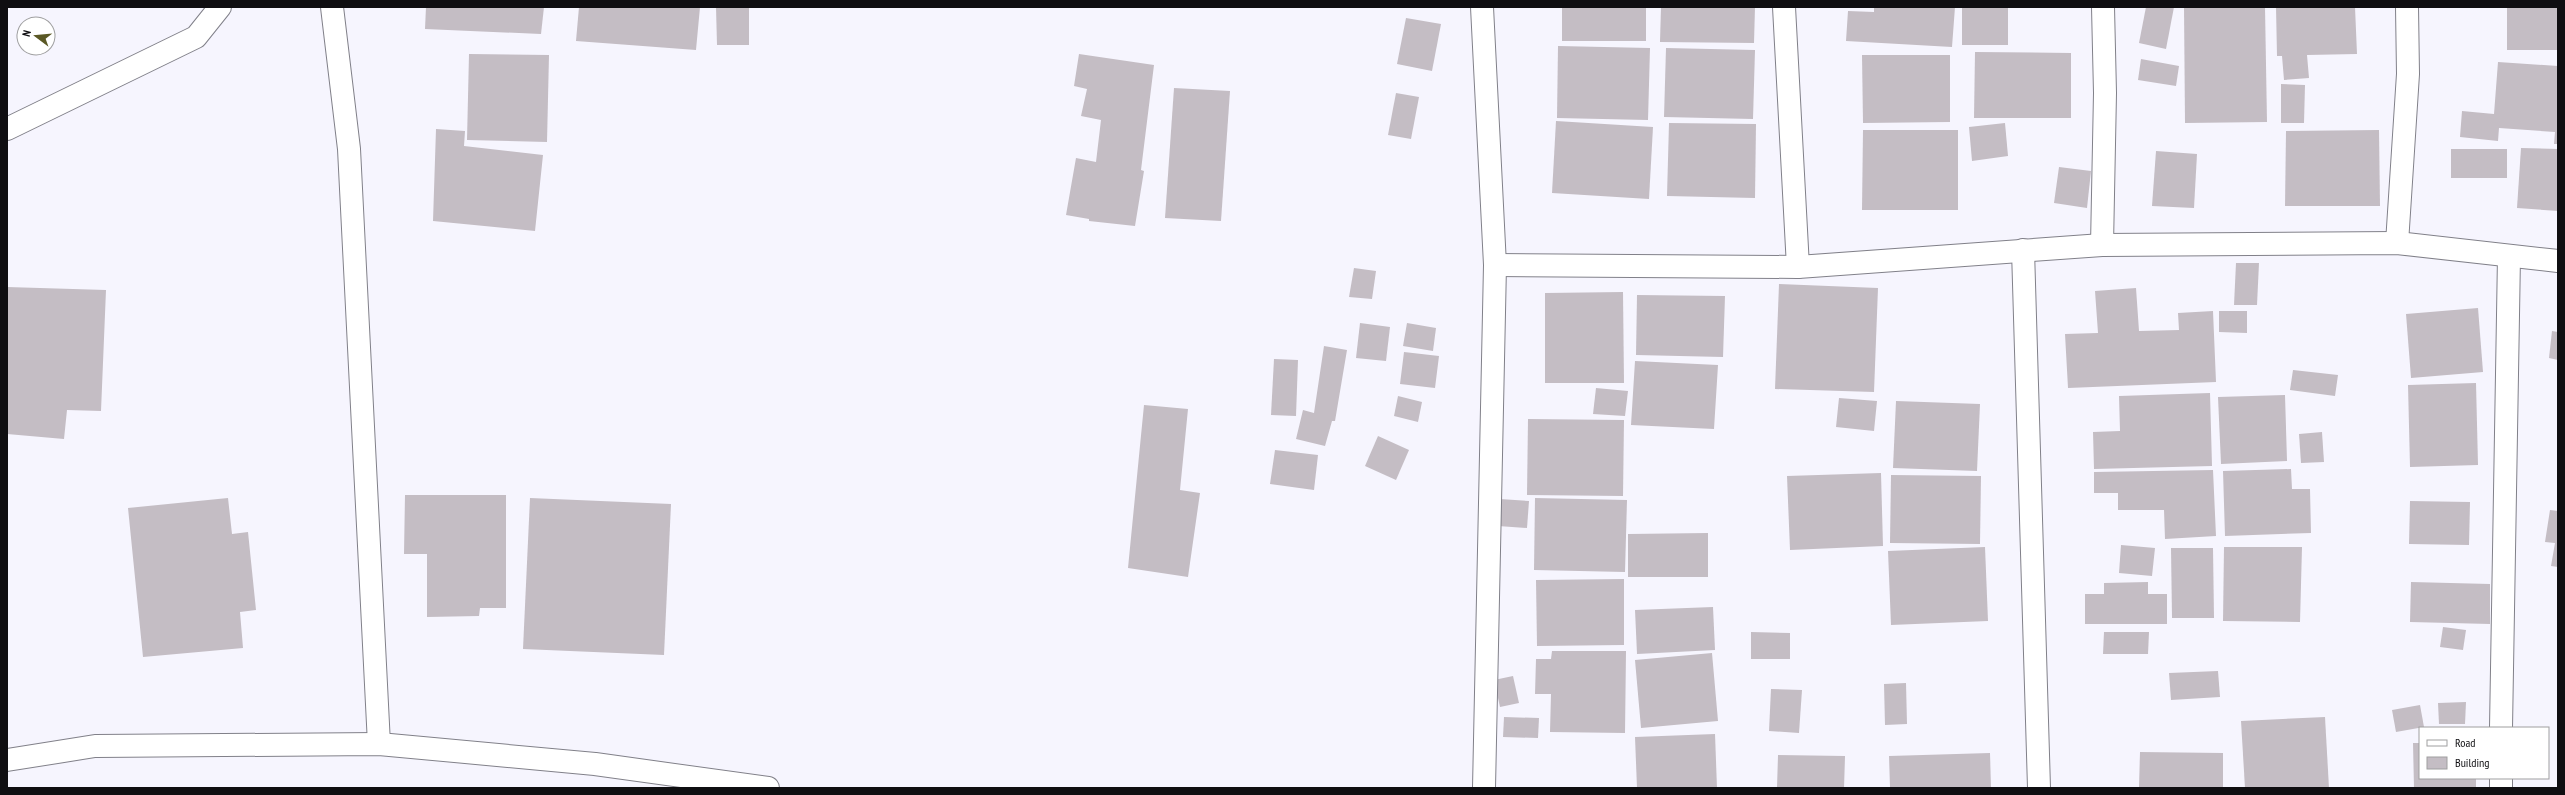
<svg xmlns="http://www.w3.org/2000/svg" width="2565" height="795" font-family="'PT Sans Narrow',sans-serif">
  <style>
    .building { fill: #c4bdc4 }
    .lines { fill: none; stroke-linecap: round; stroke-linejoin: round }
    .minor-casing { stroke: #818089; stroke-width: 24 }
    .minor { stroke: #fff; stroke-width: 22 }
  </style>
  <rect width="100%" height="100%" fill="#f6f5fe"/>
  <g class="building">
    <path d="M 426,7 L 544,7 L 541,34 L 425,29 Z"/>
    <path d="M 579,7 L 700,7 L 696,50 L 576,41 Z"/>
    <path d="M 716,7 L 749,7 L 749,45 L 717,45 Z"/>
    <rect x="1562" y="7" width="84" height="34"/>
    <path d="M 1661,7 L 1755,7 L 1754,43 L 1660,42 Z"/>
    <path d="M 1874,7 L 1955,7 L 1952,47 L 1846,41 L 1848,11 L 1874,12 Z"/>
    <rect x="1962" y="7" width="46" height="38"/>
    <path d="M 2146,7 L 2174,7 L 2166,49 L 2139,43 Z"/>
    <path d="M 2184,7 L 2265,7 L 2267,122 L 2185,123 Z"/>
    <path d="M 2276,7 L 2355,7 L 2357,54 L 2307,55 L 2309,78 L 2284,80 L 2282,56 L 2277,56 Z"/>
    <rect x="2507" y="7" width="51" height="43"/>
    <path d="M 1406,18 L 1441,24 L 1432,71 L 1397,64 Z"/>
    <path d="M 1558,46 L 1650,48 L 1648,120 L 1557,118 Z"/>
    <path d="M 1666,48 L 1755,50 L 1753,119 L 1664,117 Z"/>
    <path d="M 1975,52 L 2071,53 L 2071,118 L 1974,118 Z"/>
    <path d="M 469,54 L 549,55 L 547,142 L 467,140 Z"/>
    <path d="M 1079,54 L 1154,65 L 1141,170 L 1144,171 L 1135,226 L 1089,221 L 1089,219 L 1066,215 L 1076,158 L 1096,162 L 1101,120 L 1081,116 L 1087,89 L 1074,86 Z"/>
    <path d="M 1862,55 L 1950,55 L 1950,122 L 1863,123 Z"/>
    <path d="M 2141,59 L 2179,66 L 2176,86 L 2138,80 Z"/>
    <path d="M 2498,62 L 2558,66 L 2558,144 L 2554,144 L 2555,132 L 2499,128 L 2498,141 L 2460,137 L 2462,111 L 2494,114 Z"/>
    <path d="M 2281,84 L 2305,85 L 2304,123 L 2281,123 Z"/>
    <path d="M 1174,88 L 1230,91 L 1221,221 L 1165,218 Z"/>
    <path d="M 1396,93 L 1419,97 L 1411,139 L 1388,135 Z"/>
    <path d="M 1556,121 L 1653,127 L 1649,199 L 1552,193 Z"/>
    <path d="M 1669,123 L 1756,124 L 1755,198 L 1667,196 Z"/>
    <path d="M 2005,123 L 2008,156 L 1972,161 L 1969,127 Z"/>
    <path d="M 436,129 L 465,131 L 464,146 L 543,155 L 535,231 L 433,221 Z"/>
    <path d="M 1863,130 L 1958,130 L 1958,210 L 1862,210 Z"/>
    <path d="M 2379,130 L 2380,206 L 2285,206 L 2286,131 Z"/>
    <path d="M 2521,148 L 2558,149 L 2558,211 L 2517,208 Z"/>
    <rect x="2451" y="149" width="56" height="29"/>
    <path d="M 2156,151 L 2197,154 L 2194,208 L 2152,206 Z"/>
    <path d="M 2059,167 L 2091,171 L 2087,208 L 2054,203 Z"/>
    <path d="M 2236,263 L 2259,263 L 2257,305 L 2234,305 Z"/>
    <path d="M 1354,268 L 1376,271 L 1372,299 L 1349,297 Z"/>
    <path d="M 1779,284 L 1878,288 L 1874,392 L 1775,389 Z"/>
    <path d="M 7,287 L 106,290 L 101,411 L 67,410 L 64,439 L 7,434 Z"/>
    <path d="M 2136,288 L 2139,331 L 2179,330 L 2178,313 L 2213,311 L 2216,382 L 2068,388 L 2065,334 L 2098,333 L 2095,291 Z"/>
    <path d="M 1623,292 L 1624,383 L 1545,383 L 1545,293 Z"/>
    <path d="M 1637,295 L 1725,296 L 1723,357 L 1636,355 Z"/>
    <path d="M 2478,308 L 2483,372 L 2411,378 L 2406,314 Z"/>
    <path d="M 2219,311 L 2247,311 L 2247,333 L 2219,332 Z"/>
    <path d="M 1360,323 L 1390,327 L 1386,361 L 1356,358 Z"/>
    <path d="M 1407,323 L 1436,328 L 1433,351 L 1403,346 Z"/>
    <path d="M 2552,331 L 2558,332 L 2558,360 L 2549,358 Z"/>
    <path d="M 1324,346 L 1347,350 L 1335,421 L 1332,421 L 1325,446 L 1296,439 L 1303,410 L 1314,413 Z"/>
    <path d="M 1404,352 L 1439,356 L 1435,388 L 1400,384 Z"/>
    <path d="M 1274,359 L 1298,360 L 1296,416 L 1271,415 Z"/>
    <path d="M 1635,361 L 1718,365 L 1714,429 L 1631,425 Z"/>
    <path d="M 2293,370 L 2338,375 L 2335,396 L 2290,390 Z"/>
    <path d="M 2476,383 L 2478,465 L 2410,467 L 2408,385 Z"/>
    <path d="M 1596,388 L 1628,391 L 1625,416 L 1593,414 Z"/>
    <path d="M 2210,393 L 2212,466 L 2094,469 L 2093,432 L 2120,431 L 2119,396 Z"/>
    <path d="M 2285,395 L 2287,461 L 2221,464 L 2218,397 Z"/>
    <path d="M 1398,396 L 1422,402 L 1418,422 L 1394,416 Z"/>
    <path d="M 1839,398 L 1877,401 L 1874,431 L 1836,427 Z"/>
    <path d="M 1896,401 L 1980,404 L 1977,471 L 1893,468 Z"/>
    <path d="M 1144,405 L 1188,409 L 1180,490 L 1200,493 L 1188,577 L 1128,568 Z"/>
    <path d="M 1528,419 L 1624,420 L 1623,496 L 1527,495 Z"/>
    <path d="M 2322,432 L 2324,462 L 2301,463 L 2299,434 Z"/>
    <path d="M 1378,436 L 1409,450 L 1396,480 L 1365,466 Z"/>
    <path d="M 1275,450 L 1318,455 L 1314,490 L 1270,484 Z"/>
    <path d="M 2291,469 L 2292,489 L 2310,489 L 2311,533 L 2225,536 L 2223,471 Z"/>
    <path d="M 2213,470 L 2216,536 L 2165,539 L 2164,510 L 2118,510 L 2118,493 L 2094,493 L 2094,472 Z"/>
    <path d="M 1881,473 L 1883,546 L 1790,550 L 1787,476 Z"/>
    <path d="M 1891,475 L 1981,476 L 1980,544 L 1890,543 Z"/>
    <path d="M 405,495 L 506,495 L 506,608 L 480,608 L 479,616 L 427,617 L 427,554 L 404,554 Z"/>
    <path d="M 228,498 L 232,534 L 248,532 L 256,610 L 240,612 L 243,648 L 143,657 L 128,508 Z"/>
    <path d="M 530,498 L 671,504 L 664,655 L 523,649 Z"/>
    <path d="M 1535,498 L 1627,500 L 1625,572 L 1534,570 Z"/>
    <path d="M 1500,499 L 1529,501 L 1527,528 L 1498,526 Z"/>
    <path d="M 2410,501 L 2470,502 L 2469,545 L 2409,544 Z"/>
    <path d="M 2550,510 L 2558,511 L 2558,567 L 2551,566 L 2555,543 L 2545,542 Z"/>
    <path d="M 1708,533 L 1708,577 L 1628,577 L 1628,534 Z"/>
    <path d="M 2121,545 L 2155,548 L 2152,576 L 2119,573 Z"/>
    <path d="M 1985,547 L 1988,621 L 1891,625 L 1888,551 Z"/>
    <path d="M 2224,547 L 2302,547 L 2300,622 L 2223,621 Z"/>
    <path d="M 2171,548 L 2213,548 L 2214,618 L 2172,618 Z"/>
    <path d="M 1624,579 L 1624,645 L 1537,646 L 1536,580 Z"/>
    <path d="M 2148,582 L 2148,594 L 2167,594 L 2167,624 L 2085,624 L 2085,594 L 2104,594 L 2104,583 Z"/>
    <path d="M 2411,582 L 2490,584 L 2490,624 L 2410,622 Z"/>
    <path d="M 1713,607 L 1715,650 L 1637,654 L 1635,610 Z"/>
    <path d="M 2443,627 L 2466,630 L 2463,650 L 2440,647 Z"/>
    <path d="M 1751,632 L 1790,633 L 1790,659 L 1751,659 Z"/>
    <path d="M 2104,632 L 2149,632 L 2148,654 L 2103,654 Z"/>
    <path d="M 1552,651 L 1626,651 L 1625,733 L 1550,732 L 1551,694 L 1535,694 L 1536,659 L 1551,659 Z"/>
    <path d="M 1712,653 L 1718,721 L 1641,728 L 1635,660 Z"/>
    <path d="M 2218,671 L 2220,697 L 2171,700 L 2169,673 Z"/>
    <path d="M 1513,676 L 1519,703 L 1500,707 L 1494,680 Z"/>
    <path d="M 1906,683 L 1907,724 L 1885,725 L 1884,684 Z"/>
    <path d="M 1771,689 L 1802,690 L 1799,733 L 1769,731 Z"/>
    <path d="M 2466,702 L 2465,724 L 2439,724 L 2438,703 Z"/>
    <path d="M 2420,705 L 2424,727 L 2396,732 L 2392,710 Z"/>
    <path d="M 1504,717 L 1539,718 L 1538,738 L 1503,737 Z"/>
    <path d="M 2325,717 L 2329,788 L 2245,788 L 2241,721 Z"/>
    <path d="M 1715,734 L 1717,788 L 1637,788 L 1635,737 Z"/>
    <path d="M 2413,743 L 2420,743 L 2420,778 L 2476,778 L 2476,788 L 2414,788 Z"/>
    <path d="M 2140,752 L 2223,753 L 2223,788 L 2139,788 Z"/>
    <path d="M 1990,753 L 1991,788 L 1890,788 L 1889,756 Z"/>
    <path d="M 1778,755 L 1845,756 L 1844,788 L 1777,788 Z"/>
  </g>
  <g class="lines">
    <defs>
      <g id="minor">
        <path d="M 332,7 L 349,149 L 379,744"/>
        <path d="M 1482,7 L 1495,265 L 1484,788"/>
        <path d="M 1784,7 L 1798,267"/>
        <path d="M 7,129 L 196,37 L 220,7"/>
        <path d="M 2397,243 L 2408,74 L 2407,7"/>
        <path d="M 2102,245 L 2105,93 L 2103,7"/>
        <path d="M 2023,250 L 2039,788"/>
        <path d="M 1495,265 L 1798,267 L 2102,245 L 2397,243 L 2558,261"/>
        <path d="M 2501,728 L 2509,256"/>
        <path d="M 7,760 L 95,746 L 379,744 L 595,764 L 768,788"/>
        <path d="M 2501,788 L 2501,778"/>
      </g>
    </defs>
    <use href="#minor" class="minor-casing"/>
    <use href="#minor" class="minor"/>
  </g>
  <rect width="2565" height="795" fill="none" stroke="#0f0e11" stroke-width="16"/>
  <rect x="2419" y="727" width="130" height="52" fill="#ffffff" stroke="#9f9fa0"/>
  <rect x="2427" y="740" width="20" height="6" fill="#ffffff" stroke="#9f9fa0"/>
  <text x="2455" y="747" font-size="12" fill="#0f0e11">Road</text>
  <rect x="2427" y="757" width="20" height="12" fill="#c4bdc4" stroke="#9f9fa0"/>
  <text x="2455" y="767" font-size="12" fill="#0f0e11">Building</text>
  <g transform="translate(36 36) rotate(286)"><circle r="19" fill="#ffffff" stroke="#9f9fa0"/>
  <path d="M0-3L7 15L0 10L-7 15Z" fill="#5a5825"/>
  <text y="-6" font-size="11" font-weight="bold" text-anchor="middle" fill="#0f0e11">N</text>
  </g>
</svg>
